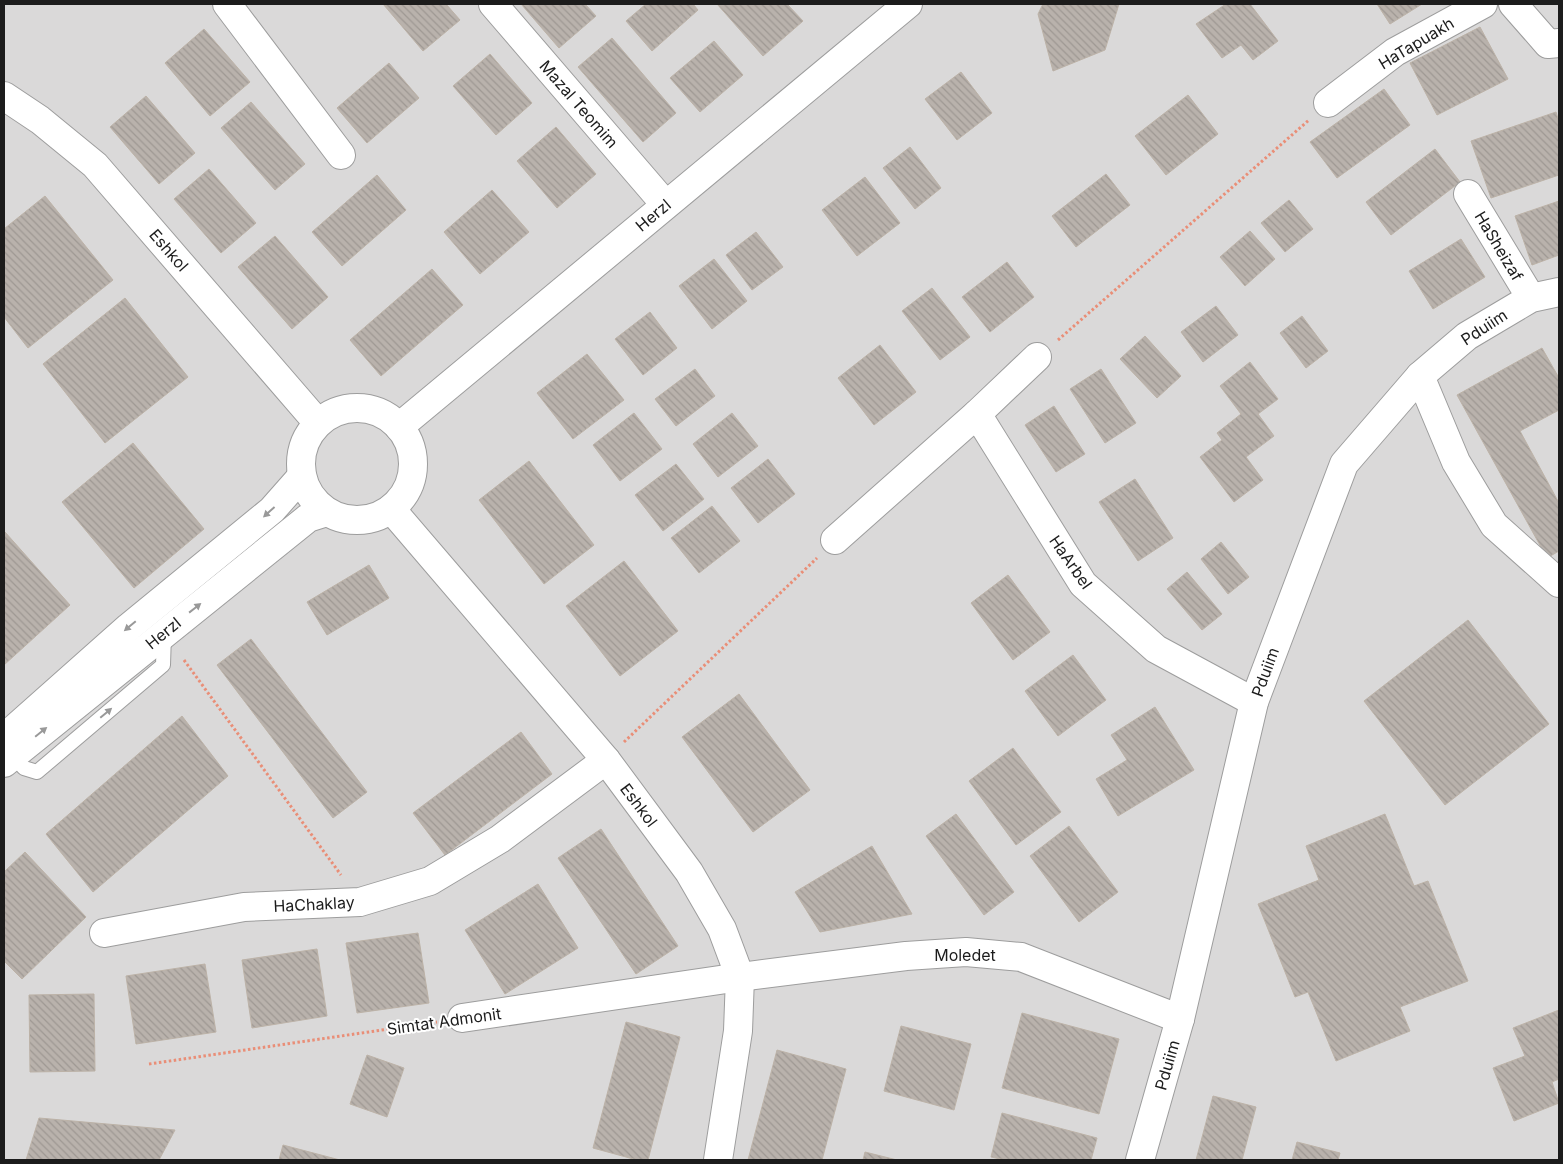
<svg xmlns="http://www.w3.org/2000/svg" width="1563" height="1164" font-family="Inter,sans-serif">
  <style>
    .residential { fill: #dad9d9 }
    .building { fill: url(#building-back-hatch); stroke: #bcb2a7 }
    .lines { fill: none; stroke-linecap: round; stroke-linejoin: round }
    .service-casing { stroke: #9d9d9d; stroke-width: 16 }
    .minor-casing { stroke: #9d9d9d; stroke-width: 30 }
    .path { stroke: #e98e77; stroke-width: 3; stroke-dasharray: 2.5 2.5; stroke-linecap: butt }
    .service { stroke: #fff; stroke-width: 14 }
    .minor { stroke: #fff; stroke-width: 28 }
    .oneway { fill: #999 }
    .labels { text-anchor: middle; stroke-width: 4; stroke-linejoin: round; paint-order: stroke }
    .street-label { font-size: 16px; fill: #1c1c1c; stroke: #fff }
  </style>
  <defs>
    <pattern id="building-back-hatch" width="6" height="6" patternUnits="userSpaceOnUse" patternTransform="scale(1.25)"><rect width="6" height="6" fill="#b9b2ac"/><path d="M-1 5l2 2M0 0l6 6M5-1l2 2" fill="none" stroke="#9e9893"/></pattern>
  </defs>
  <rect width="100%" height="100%" fill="#eceae3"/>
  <rect class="residential" x="4" y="4" width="1555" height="1156"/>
  <g class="building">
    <path d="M 383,4 L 446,4 L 460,20 L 423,51 Z"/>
    <path d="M 521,4 L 585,4 L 596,16 L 559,48 Z"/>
    <path d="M 646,4 L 693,4 L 698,10 L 652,51 L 626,21 Z"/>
    <path d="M 717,4 L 787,4 L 803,21 L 763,56 Z"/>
    <path d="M 1043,4 L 1119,4 L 1105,50 L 1053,71 L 1038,14 Z"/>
    <path d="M 1226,4 L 1250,4 L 1278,41 L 1253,60 L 1241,45 L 1222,58 L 1196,24 Z"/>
    <path d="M 1377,4 L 1422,4 L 1390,24 Z"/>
    <path d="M 1480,27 L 1508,79 L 1437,115 L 1410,63 Z"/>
    <path d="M 204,29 L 250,82 L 210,116 L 165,63 Z"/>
    <path d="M 612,38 L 676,113 L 643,142 L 578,67 Z"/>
    <path d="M 714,41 L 743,75 L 700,112 L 670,78 Z"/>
    <path d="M 490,54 L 532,103 L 496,135 L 453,86 Z"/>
    <path d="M 389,63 L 419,98 L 367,143 L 337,108 Z"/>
    <path d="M 961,72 L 992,113 L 957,140 L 925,99 Z"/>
    <path d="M 1384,89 L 1410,125 L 1337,178 L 1310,142 Z"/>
    <path d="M 1188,95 L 1218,134 L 1166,175 L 1135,136 Z"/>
    <path d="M 146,96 L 195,153 L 159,184 L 110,127 Z"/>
    <path d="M 251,102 L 305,164 L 275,190 L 221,128 Z"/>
    <path d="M 1556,112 L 1559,122 L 1559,175 L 1491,198 L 1471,141 Z"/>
    <path d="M 556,127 L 596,174 L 557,208 L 517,161 Z"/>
    <path d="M 910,147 L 941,188 L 915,209 L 883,168 Z"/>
    <path d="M 1435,149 L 1460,182 L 1391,235 L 1366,202 Z"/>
    <path d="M 209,169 L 256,223 L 221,253 L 174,199 Z"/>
    <path d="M 1106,174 L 1130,205 L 1076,247 L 1052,216 Z"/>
    <path d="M 377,175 L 406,210 L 342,266 L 312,232 Z"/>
    <path d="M 865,177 L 900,223 L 857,256 L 822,210 Z"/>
    <path d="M 492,190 L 529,232 L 480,274 L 444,232 Z"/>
    <path d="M 45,196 L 113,280 L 28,348 L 4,317 L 4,229 Z"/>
    <path d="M 1289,200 L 1313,229 L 1285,252 L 1261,223 Z"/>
    <path d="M 1559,201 L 1559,255 L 1532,265 L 1515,216 Z"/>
    <path d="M 1250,231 L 1275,259 L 1245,286 L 1220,257 Z"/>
    <path d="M 756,232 L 783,267 L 752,290 L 726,255 Z"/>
    <path d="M 275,236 L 328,297 L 292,329 L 238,267 Z"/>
    <path d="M 1461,239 L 1485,277 L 1433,309 L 1409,271 Z"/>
    <path d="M 714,259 L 747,301 L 712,329 L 679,286 Z"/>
    <path d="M 1007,262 L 1034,297 L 990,332 L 962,297 Z"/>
    <path d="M 432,269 L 463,305 L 381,376 L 350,340 Z"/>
    <path d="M 932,288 L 970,337 L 940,360 L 902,311 Z"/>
    <path d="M 125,298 L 188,377 L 105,443 L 43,364 Z"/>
    <path d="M 1216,306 L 1238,335 L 1203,362 L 1181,332 Z"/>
    <path d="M 650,312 L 677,348 L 643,375 L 615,339 Z"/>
    <path d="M 1302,316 L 1328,351 L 1306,368 L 1280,333 Z"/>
    <path d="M 1145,336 L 1181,376 L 1157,398 L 1120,359 Z"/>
    <path d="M 880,345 L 916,392 L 874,425 L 838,378 Z"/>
    <path d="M 1542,348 L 1559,378 L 1559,410 L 1520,431 L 1559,503 L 1559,551 L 1547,558 L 1457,395 Z"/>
    <path d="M 587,354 L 624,400 L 573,439 L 537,393 Z"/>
    <path d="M 1250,362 L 1278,399 L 1258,414 L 1274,436 L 1246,457 L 1263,480 L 1234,502 L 1200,457 L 1222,440 L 1217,433 L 1241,414 L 1220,386 Z"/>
    <path d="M 695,369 L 715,396 L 676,426 L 655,399 Z"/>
    <path d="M 1101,369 L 1136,423 L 1105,443 L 1070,389 Z"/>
    <path d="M 1054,406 L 1085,454 L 1056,472 L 1025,425 Z"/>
    <path d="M 634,413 L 662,449 L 620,481 L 593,445 Z"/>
    <path d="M 732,413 L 758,446 L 718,477 L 693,444 Z"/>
    <path d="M 133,443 L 204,529 L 134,588 L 62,502 Z"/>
    <path d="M 768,459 L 795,494 L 758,523 L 731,488 Z"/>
    <path d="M 529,461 L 594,545 L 544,584 L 479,500 Z"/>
    <path d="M 676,464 L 704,499 L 663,531 L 635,495 Z"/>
    <path d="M 1135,479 L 1173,538 L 1138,561 L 1099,502 Z"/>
    <path d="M 712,506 L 740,541 L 699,573 L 671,538 Z"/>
    <path d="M 5,532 L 70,605 L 4,665 L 4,533 Z"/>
    <path d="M 1221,542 L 1249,577 L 1228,594 L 1201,559 Z"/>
    <path d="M 624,561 L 678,631 L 620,676 L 566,606 Z"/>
    <path d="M 369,565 L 389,598 L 327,635 L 307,602 Z"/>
    <path d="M 1187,572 L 1222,614 L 1202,630 L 1167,589 Z"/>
    <path d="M 1008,575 L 1050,632 L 1013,660 L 971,603 Z"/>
    <path d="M 1468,620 L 1549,724 L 1445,805 L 1364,701 Z"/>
    <path d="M 251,639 L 367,792 L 333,818 L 217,665 Z"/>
    <path d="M 1073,655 L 1106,700 L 1058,736 L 1025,691 Z"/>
    <path d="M 739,694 L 810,790 L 753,832 L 682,737 Z"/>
    <path d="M 1155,707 L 1194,770 L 1118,816 L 1096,779 L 1127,760 L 1111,735 Z"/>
    <path d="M 182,716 L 228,776 L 93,892 L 46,834 Z"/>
    <path d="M 521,732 L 552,774 L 445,855 L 413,813 Z"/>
    <path d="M 1013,748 L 1061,812 L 1016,845 L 969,781 Z"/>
    <path d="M 956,814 L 1014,892 L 984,915 L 926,836 Z"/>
    <path d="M 1385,814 L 1414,886 L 1428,881 L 1468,981 L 1400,1007 L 1410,1031 L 1336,1061 L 1308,992 L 1295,997 L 1258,904 L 1319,880 L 1306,846 Z"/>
    <path d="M 1069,826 L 1118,892 L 1079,922 L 1030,856 Z"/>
    <path d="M 601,829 L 678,946 L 636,974 L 558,858 Z"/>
    <path d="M 872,846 L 912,914 L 820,932 L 795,892 Z"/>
    <path d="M 25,852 L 86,917 L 22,979 L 4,961 L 4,872 Z"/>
    <path d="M 538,884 L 578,948 L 505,994 L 465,930 Z"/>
    <path d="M 418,933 L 429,1003 L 357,1013 L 346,943 Z"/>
    <path d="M 317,949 L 327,1016 L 252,1028 L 242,960 Z"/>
    <path d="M 205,964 L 216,1032 L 136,1044 L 126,976 Z"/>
    <path d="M 94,994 L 95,1071 L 30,1072 L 29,995 Z"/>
    <path d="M 1559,1010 L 1559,1079 L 1552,1082 L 1559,1103 L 1514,1121 L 1493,1068 L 1525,1056 L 1513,1028 Z"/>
    <path d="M 1022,1013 L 1119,1039 L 1099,1114 L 1002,1088 Z"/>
    <path d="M 626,1022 L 680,1037 L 648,1160 L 637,1160 L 593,1148 Z"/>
    <path d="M 901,1026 L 971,1044 L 954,1110 L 884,1091 Z"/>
    <path d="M 777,1050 L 846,1069 L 822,1160 L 748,1160 Z"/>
    <path d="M 367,1055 L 404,1068 L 387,1117 L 350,1104 Z"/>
    <path d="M 1213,1096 L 1256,1107 L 1242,1160 L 1196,1160 Z"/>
    <path d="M 1002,1113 L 1097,1138 L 1091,1160 L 1005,1160 L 991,1157 Z"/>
    <path d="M 39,1118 L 175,1130 L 159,1160 L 26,1160 Z"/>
    <path d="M 1297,1142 L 1340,1153 L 1338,1160 L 1292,1160 Z"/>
    <path d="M 283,1145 L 340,1160 L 279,1160 Z"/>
    <path d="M 865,1152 L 897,1160 L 863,1160 Z"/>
  </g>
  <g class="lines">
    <defs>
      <path id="service" d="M 10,753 L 24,768 L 37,772 L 163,665 L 164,634"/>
      <g id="minor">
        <path d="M 227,4 L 341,155"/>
        <path d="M 493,4 L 665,204"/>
        <path d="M 1513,4 L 1548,44 L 1559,43"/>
        <path d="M 4,96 L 40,120 L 95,165 L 318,423"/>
        <path d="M 1328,103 L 1395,52 L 1483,4"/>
        <path d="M 1468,194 L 1531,298"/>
        <path d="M 1420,376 L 1456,462 L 1494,525 L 1559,583"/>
        <circle cx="357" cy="464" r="56"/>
        <path d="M 977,414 L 1037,357"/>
        <path d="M 399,427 L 908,4"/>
        <path d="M 391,509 L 606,760 L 689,872 L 722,929 L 740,977 L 738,1031 L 718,1160"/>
        <path d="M 835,540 L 977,414 L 1083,584 L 1156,649 L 1254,702"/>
        <path d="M 4,738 L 129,627 L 272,510 L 302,476"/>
        <path d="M 4,763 L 308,518 L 327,512"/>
        <path d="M 104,933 L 244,907 L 360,902 L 430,881 L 500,839 L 606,760"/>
        <path d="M 462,1018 L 740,977 L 906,956 L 966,952 L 1021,957 L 1180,1019"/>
        <path d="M 1140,1160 L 1180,1019 L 1254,702 L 1344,464 L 1420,376 L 1467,336 L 1531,298 L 1559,292"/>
      </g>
    </defs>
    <use href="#service" class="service-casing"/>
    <use href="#minor" class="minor-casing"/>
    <g class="path">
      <path d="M 1058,340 L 1309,120"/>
      <path d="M 184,660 L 341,875"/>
      <path d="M 624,742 L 817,558"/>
      <path d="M 149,1064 L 437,1022"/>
    </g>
    <use href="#service" class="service"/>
    <use href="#minor" class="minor"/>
  </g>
  <defs><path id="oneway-solid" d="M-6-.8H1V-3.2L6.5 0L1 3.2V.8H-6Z" transform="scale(1.25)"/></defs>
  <g class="oneway">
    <use href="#oneway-solid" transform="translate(269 512) rotate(138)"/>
    <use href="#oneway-solid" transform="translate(195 608) rotate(-38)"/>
    <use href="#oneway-solid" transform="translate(130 626) rotate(140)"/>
    <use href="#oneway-solid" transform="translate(106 713) rotate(-40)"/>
    <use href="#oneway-solid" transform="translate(41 732) rotate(-39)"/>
  </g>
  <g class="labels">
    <g class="street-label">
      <text transform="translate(1416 43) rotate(-31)" y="6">HaTapuakh</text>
      <text transform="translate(579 104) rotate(49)" y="6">Mazal Teomim</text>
      <text transform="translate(653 215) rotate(-40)" y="6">Herzl</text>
      <text transform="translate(1499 246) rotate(59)" y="6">HaSheizaf</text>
      <text transform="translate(169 250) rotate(49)" y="6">Eshkol</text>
      <text transform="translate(1484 327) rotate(-33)" y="6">Pduiim</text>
      <text transform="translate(1071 562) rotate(55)" y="6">HaArbel</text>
      <text transform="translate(163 633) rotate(-39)" y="6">Herzl</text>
      <text transform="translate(1265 672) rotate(-70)" y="6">Pduiim</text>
      <text transform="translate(639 805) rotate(53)" y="6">Eshkol</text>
      <text transform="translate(314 904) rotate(-3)" y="6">HaChaklay</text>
      <text x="965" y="961">Moledet</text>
      <text transform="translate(444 1021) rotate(-8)" y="6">Simtat Admonit</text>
      <text transform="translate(1167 1065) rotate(-74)" y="6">Pduiim</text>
    </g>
  </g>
  <rect width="1563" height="1164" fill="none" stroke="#1c1c1c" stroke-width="10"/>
</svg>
